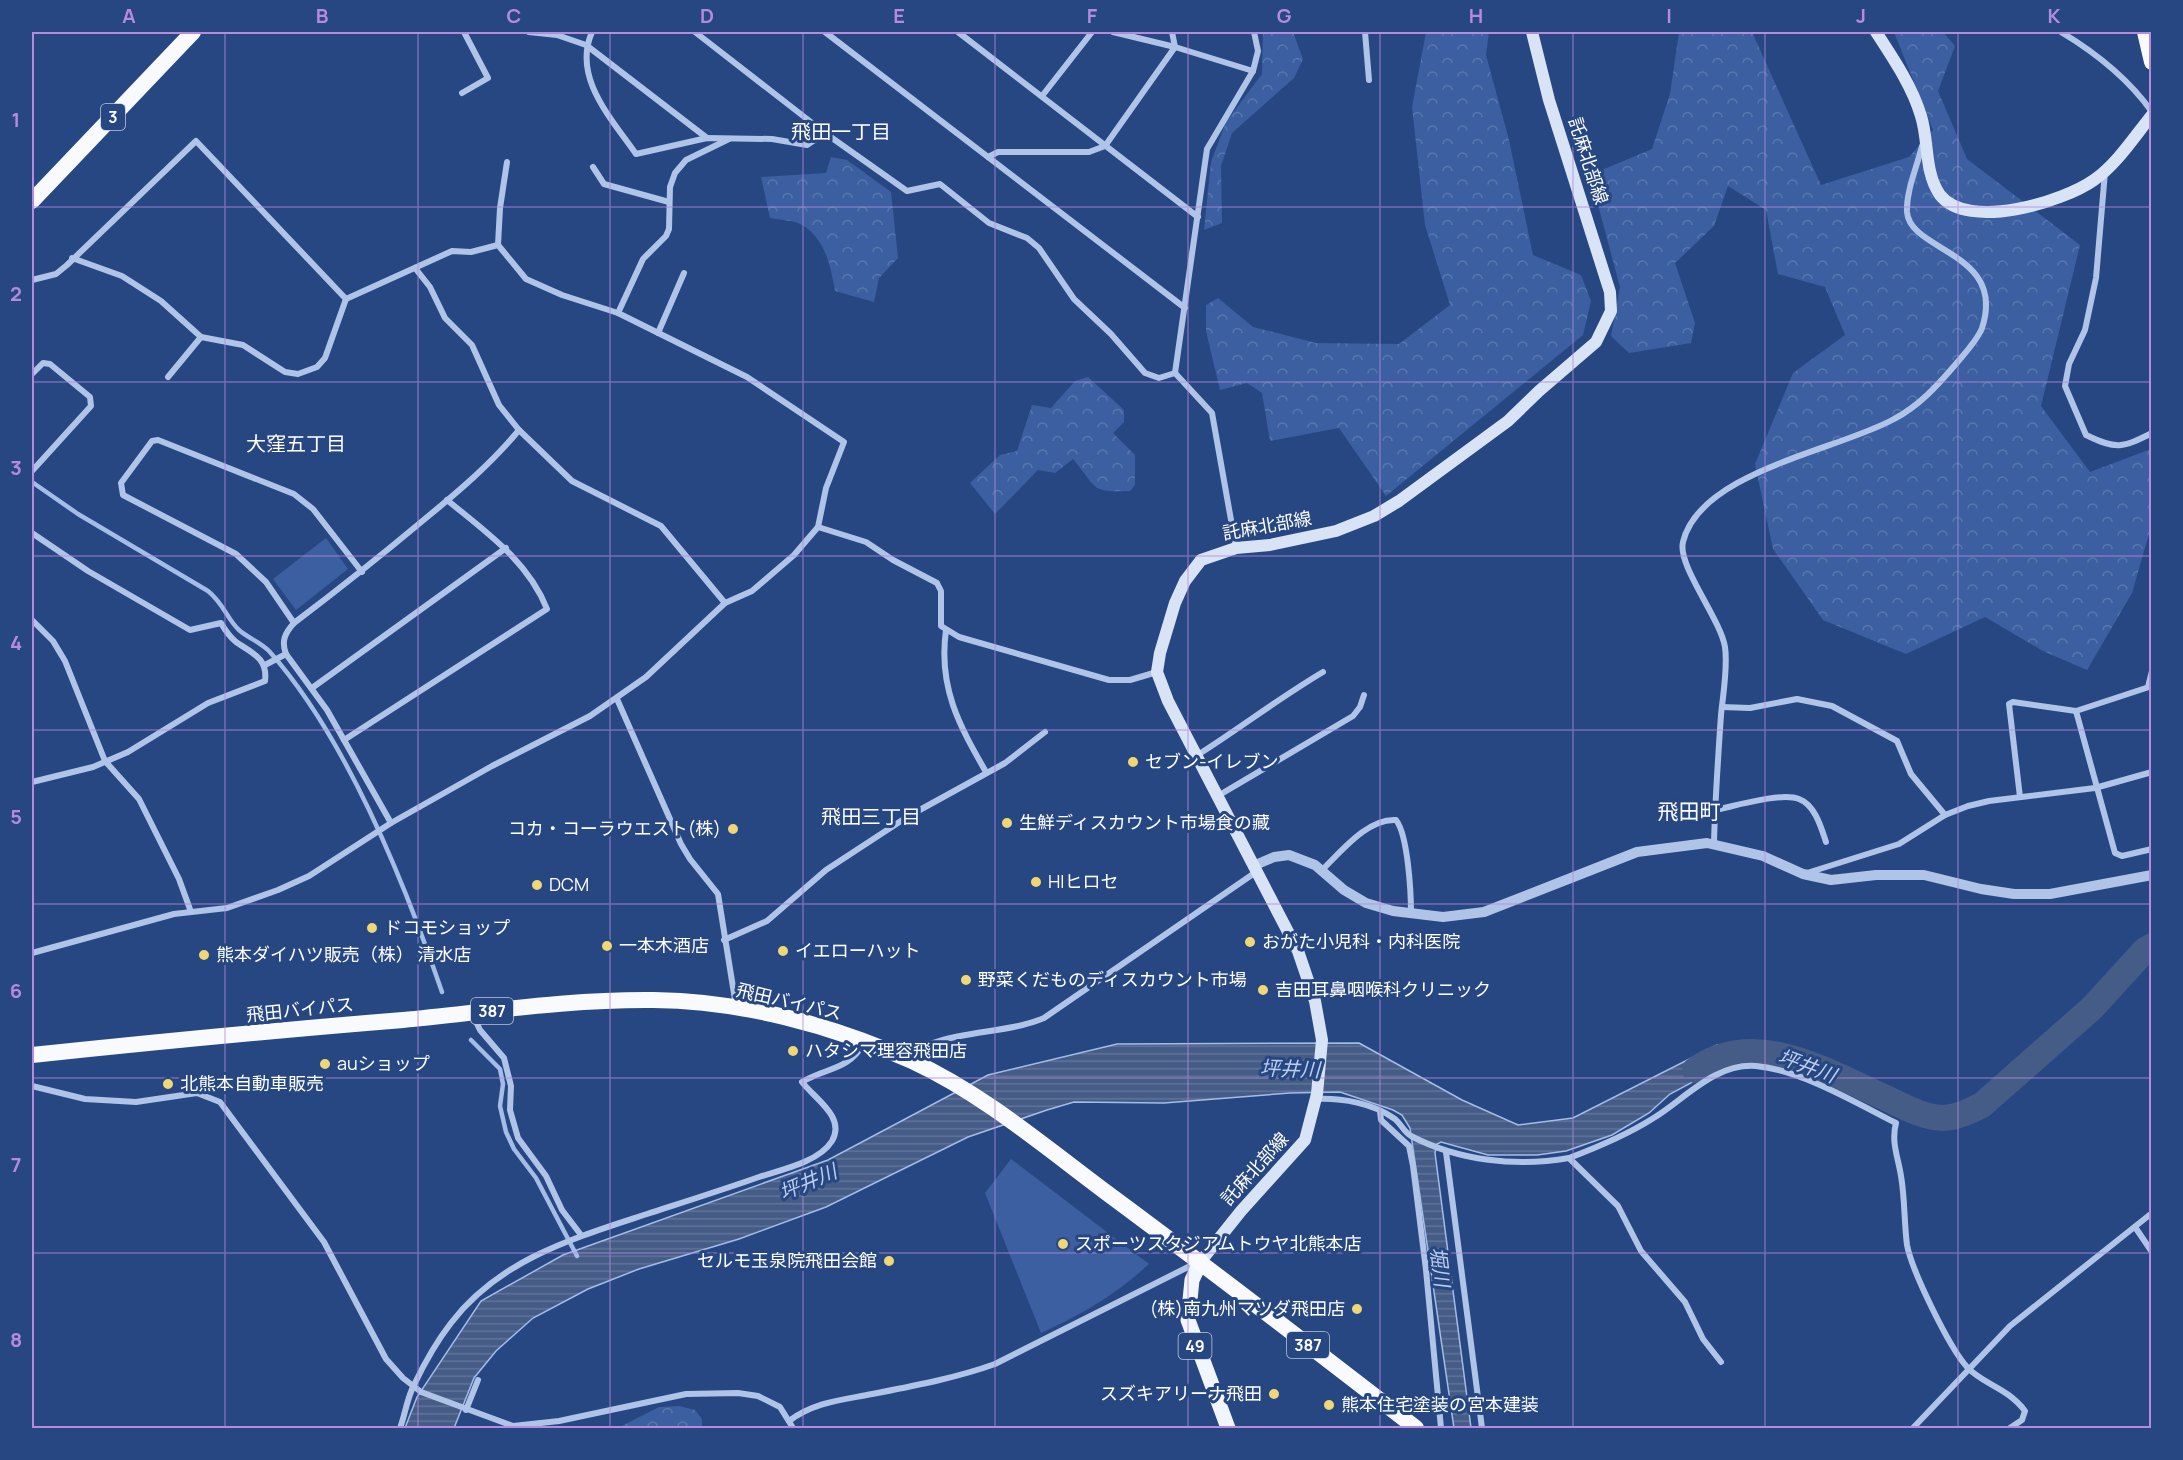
<svg xmlns="http://www.w3.org/2000/svg" width="2183" height="1460" font-family="Manrope,'Noto Sans JP',sans-serif">
  <style>
    .forest { fill: url(#forest-crowns) }
    .park { fill: #3b5fa0 }
    .water { fill: url(#water-rules); stroke: #a4bde7; stroke-width: 1.5 }
    .lines { fill: none; stroke-linecap: round; stroke-linejoin: round }
    .stream { stroke: #a4bde7; stroke-width: 4.5 }
    .river { stroke: #455c87; stroke-width: 26 }
    .minor { stroke: #afc4e7; stroke-width: 6 }
    .tertiary { stroke: #afc4e7; stroke-width: 10 }
    .secondary { stroke: #d9e3f6; stroke-width: 12 }
    .primary { stroke: #f1f5fd; stroke-width: 15 }
    .trunk { stroke: #f8fafe; stroke-width: 16 }
    .grid { fill: none; stroke: #b68bdc; stroke-width: 1.5; stroke-opacity: 0.55 }
    .poi-dot { fill: #efd775; stroke: #274783; stroke-width: 2 }
    .labels { text-anchor: middle; stroke-width: 6; stroke-linejoin: round; paint-order: stroke }
    .shield { fill: #274783; stroke: #bec8da; stroke-width: 1.5 }
    .shield-label { font-size: 16px; font-weight: bold; fill: #fff }
    .street-label { font-size: 18px; fill: #fff; stroke: #274783 }
    .poi-label { font-size: 18px; fill: #fff; stroke: #274783; text-anchor: start }
    .neighbourhood-label { font-size: 20px; fill: #fff; stroke: #274783 }
    .water-label { font-size: 20px; font-style: italic; fill: #bbceee; stroke: #274783 }
    .quarter-label { font-size: 21px; fill: #fff; stroke: #274783 }
    .neatline { fill: none; stroke: #b68bdc; stroke-width: 2 }
    .grid-label { font-size: 20px; text-anchor: middle; font-weight: bold; fill: #b68bdc }
  </style>
  <defs>
    <pattern id="forest-crowns" width="20" height="18" patternUnits="userSpaceOnUse" patternTransform="scale(1.5)"><rect width="20" height="18" fill="#3b5fa0"/><path d="M2 6a3 3 0 1 1 6 0M12 15a3 3 0 1 1 6 0" fill="none" stroke="#5877ae"/></pattern>
    <pattern id="water-rules" width="6" height="5" patternUnits="userSpaceOnUse" patternTransform="scale(1.5)"><rect width="6" height="5" fill="#455c87"/><path d="M0 2.5h6" fill="none" stroke="#617499"/></pattern>
  </defs>
  <rect width="100%" height="100%" fill="#274783"/>
  <g class="forest">
    <path d="M 1263,32 L 1293,32 L 1303,59 L 1294,78 L 1232,133 L 1221,166 L 1222,223 L 1204,230 L 1211,162 L 1226,122 L 1262,74 Z"/>
    <path d="M 1426,32 L 1489,32 L 1486,55 L 1509,140 L 1533,255 L 1581,275 L 1591,301 L 1583,335 L 1386,496 L 1339,428 L 1270,441 L 1262,393 L 1247,383 L 1220,390 L 1206,331 L 1206,305 L 1218,298 L 1253,327 L 1316,343 L 1399,344 L 1450,305 L 1425,225 L 1412,107 Z"/>
    <path d="M 1679,32 L 1752,32 L 1821,185 L 1909,157 L 1933,130 L 1894,32 L 1943,32 L 1955,46 L 1938,91 L 1967,159 L 2080,245 L 2041,406 L 2090,472 L 2151,449 L 2151,527 L 2132,593 L 2087,670 L 2043,651 L 1985,617 L 1906,654 L 1823,620 L 1773,549 L 1755,464 L 1793,373 L 1845,335 L 1825,287 L 1778,274 L 1766,210 L 1728,186 L 1714,226 L 1675,263 L 1695,323 L 1691,343 L 1629,353 L 1611,336 L 1620,287 L 1590,175 L 1652,149 L 1670,94 Z"/>
    <path d="M 831,157 L 847,160 L 891,192 L 898,258 L 879,278 L 874,302 L 835,291 C 831,267 825,238 802,225 C 794,220 779,220 770,218 L 761,177 L 826,173 Z"/>
    <path d="M 1088,377 L 1124,410 L 1124,422 L 1113,433 L 1135,455 L 1135,485 L 1130,491 C 1089,493 1097,487 1073,459 L 1055,473 L 1038,470 L 995,514 L 970,483 L 1000,455 L 1017,451 L 1032,405 L 1051,408 L 1075,381 Z"/>
    <path d="M 679,1406 L 695,1410 L 702,1419 L 702,1428 L 618,1428 L 659,1407 Z"/>
  </g>
  <g class="park">
    <path d="M 326,538 L 348,569 L 296,610 L 273,579 Z"/>
    <path d="M 1011,1159 L 1149,1264 C 1114,1296 1084,1313 1041,1333 L 985,1193 Z"/>
  </g>
  <path class="water" d="M 1359,1043 L 1462,1100 L 1518,1125 L 1573,1118 L 1717,1045 L 1730,1062 L 1670,1094 L 1649,1113 L 1612,1135 L 1566,1151 L 1537,1155 L 1488,1155 L 1441,1142 L 1437,1144 L 1435,1153 L 1471,1428 L 1454,1428 L 1410,1128 L 1402,1115 L 1393,1110 L 1340,1092 L 1290,1093 L 1164,1103 L 1074,1102 L 1047,1110 L 968,1137 L 826,1207 L 739,1239 L 639,1269 L 588,1289 L 533,1318 L 496,1351 L 474,1378 L 454,1428 L 405,1428 L 417,1397 L 481,1301 L 563,1255 L 828,1160 L 988,1075 L 1117,1044 Z"/>
  <g class="lines">
    <g class="stream">
      <path d="M 32,482 L 78,514 L 208,591 C 224,604 227,619 239,630 C 248,638 260,642 269,651 C 347,738 404,881 442,992"/>
      <path d="M 471,1040 L 500,1069 L 503,1084 L 500,1106 L 506,1132 L 514,1149 L 536,1178 L 577,1256"/>
    </g>
    <path class="river" d="M 1695,1070 C 1756,1026 1829,1073 1888,1099 C 1905,1107 1924,1118 1944,1118 C 1958,1117 1970,1111 1982,1105 L 2092,1008 L 2145,950 L 2152,946"/>
    <g class="minor">
      <path d="M 529,32 L 557,35 L 586,45 L 707,138"/>
      <path d="M 592,32 C 572,77 611,118 636,154 L 707,138 L 772,139 L 807,145 L 825,133"/>
      <path d="M 695,32 L 825,133 L 907,191 L 940,184 L 989,223 L 1027,238 L 1039,248 L 1074,299 L 1111,334 L 1145,373 L 1159,378 L 1175,373"/>
      <path d="M 825,32 L 1185,308"/>
      <path d="M 958,32 L 1198,217"/>
      <path d="M 1113,32 L 1175,47 L 1253,71"/>
      <path d="M 1365,32 L 1369,80"/>
      <path d="M 2061,32 C 2096,53 2128,78 2152,112"/>
      <path d="M 462,93 L 488,78 L 464,32"/>
      <path d="M 1042,96 L 1092,32"/>
      <path d="M 988,157 L 998,152 L 1089,152 L 1105,146 L 1175,47 L 1172,32"/>
      <path d="M 593,167 L 604,184 L 669,202"/>
      <path d="M 2105,172 L 2096,278 L 2085,330 L 2069,364 L 2065,386 L 2086,435 C 2117,450 2122,448 2152,433"/>
      <path d="M 498,245 L 500,208 L 507,162"/>
      <path d="M 415,268 L 430,287 L 445,318 L 472,345 L 499,405 L 519,430 L 572,481 L 661,526 L 725,603"/>
      <path d="M 32,280 L 56,274 L 67,265 L 196,141 L 346,299"/>
      <path d="M 618,313 L 643,259 L 666,236 L 669,229 L 670,187 L 675,173 L 686,160 L 729,139"/>
      <path d="M 658,333 L 684,273"/>
      <path d="M 1175,373 L 1207,149 L 1253,71 L 1258,51 L 1254,32"/>
      <path d="M 1175,373 L 1212,413 L 1236,548"/>
      <path d="M 32,374 L 43,363 L 50,364 L 90,397 L 91,406 L 32,471"/>
      <path d="M 168,377 L 201,337"/>
      <path d="M 818,527 L 866,542 L 893,560 L 937,583 L 941,591 L 941,626 L 959,637 L 1109,680 L 1130,680 L 1157,672"/>
      <path d="M 32,533 L 88,571 L 190,630 L 221,623 C 225,630 230,637 236,642 C 252,653 268,658 265,681 L 208,703 L 128,752 L 93,767 L 32,782"/>
      <path d="M 32,620 L 53,641 L 65,661 L 105,761 L 139,799 L 179,879 L 191,912"/>
      <path d="M 294,623 L 266,582 L 236,554 L 123,495 L 121,483 L 152,441 L 158,440 L 294,494 L 313,509 L 362,572"/>
      <path d="M 946,630 C 938,687 959,725 986,772"/>
      <path d="M 265,665 L 286,654"/>
      <path d="M 2152,686 L 2076,711 L 2115,853 L 2122,856 L 2152,849"/>
      <path d="M 2148,687 L 2152,671"/>
      <path d="M 312,688 L 506,548"/>
      <path d="M 617,699 L 681,844 L 690,859 L 718,894 L 736,1006"/>
      <path d="M 1722,707 L 1750,708 L 1797,699 L 1832,706 L 1897,741 L 1911,774 L 1945,815"/>
      <path d="M 344,740 L 547,609 C 528,561 486,532 447,500"/>
      <path d="M 1196,756 C 1239,729 1279,698 1323,672"/>
      <path d="M 1216,797 L 1353,716 L 1360,707 L 1364,695"/>
      <path d="M 2020,797 L 2009,704 L 2013,702 L 2076,711"/>
      <path d="M 1715,810 C 1735,806 1781,792 1799,799 C 1815,805 1821,827 1826,842"/>
      <path d="M 391,823 L 327,710 L 286,654 C 281,641 285,633 294,623 C 339,589 383,554 426,518 C 459,491 492,463 519,430"/>
      <path d="M 1714,843 C 1715,801 1718,758 1721,715 C 1723,694 1728,668 1725,647 C 1720,618 1677,565 1683,542 C 1700,471 1839,450 1894,419 C 1919,406 1937,386 1955,365 C 1964,354 1977,341 1982,328 C 2007,252 1910,252 1907,212 C 1906,191 1917,167 1922,146"/>
      <path d="M 1321,871 C 1340,853 1367,818 1396,820 C 1408,835 1411,893 1411,913"/>
      <path d="M 1807,873 L 1899,844 L 1945,815 L 1968,806 L 1989,801 L 2095,788 L 2152,772"/>
      <path d="M 724,940 L 767,921 L 826,870 L 907,817 L 1005,763 L 1045,732"/>
      <path d="M 32,953 L 174,914 L 227,908 L 278,890 L 309,876 L 391,823 L 492,766 L 590,716 L 646,677 L 725,603 L 752,591 L 794,555 L 818,527 L 826,488 L 844,442 L 747,377 L 618,313 L 562,295 L 526,279 L 498,245 L 471,252 L 452,251 L 346,299 L 325,358 L 317,367 L 298,374 L 285,372 L 243,345 L 201,337 L 161,301 L 122,276 L 72,258"/>
      <path d="M 472,1013 L 480,1030 L 504,1058 L 511,1086 L 510,1110 L 518,1138 L 546,1176 L 562,1210 L 581,1235"/>
      <path d="M 907,1057 C 942,1029 1002,1036 1044,1018 L 1256,872"/>
      <path d="M 32,1086 L 85,1099 L 136,1102 L 197,1093 L 220,1102 L 324,1242 L 386,1359 L 403,1378 L 421,1392 L 513,1426 L 559,1421 L 686,1394 L 738,1393 L 758,1396 L 780,1407 L 793,1428"/>
      <path d="M 1316,1099 C 1342,1098 1373,1103 1395,1119 C 1401,1124 1404,1132 1411,1136 C 1459,1161 1516,1167 1569,1158 L 1618,1206 L 1641,1251 L 1685,1302 L 1703,1339 L 1721,1362"/>
      <path d="M 1380,1111 L 1381,1120 L 1409,1146 L 1413,1166 L 1426,1270 L 1441,1428"/>
      <path d="M 1446,1152 L 1482,1428"/>
      <path d="M 1569,1158 C 1598,1147 1625,1136 1652,1119 C 1684,1100 1714,1063 1756,1066 C 1801,1070 1856,1103 1896,1123 C 1891,1142 1898,1157 1901,1176 C 1905,1199 1904,1222 1907,1245 C 1912,1271 1949,1347 1967,1367 C 1982,1384 2007,1387 2025,1411 L 2022,1420 L 2010,1428"/>
      <path d="M 2135,1227 L 2152,1252"/>
      <path d="M 466,1410 L 478,1380"/>
      <path d="M 789,1421 C 814,1402 842,1400 872,1394 C 913,1386 956,1378 995,1364 L 1196,1263"/>
      <path d="M 400,1428 C 405,1415 407,1398 414,1385 C 424,1364 437,1341 451,1323 C 500,1259 574,1238 647,1214 C 684,1202 722,1190 759,1177 C 781,1170 819,1162 832,1141 C 846,1117 815,1099 802,1082 C 827,1067 848,1071 864,1043"/>
      <path d="M 1913,1428 L 2010,1326 L 2152,1213"/>
    </g>
    <path class="tertiary" d="M 1253,866 L 1274,857 L 1289,855 L 1315,865 L 1344,890 L 1366,903 L 1393,911 L 1443,917 L 1484,912 L 1637,852 L 1707,843 L 1763,856 L 1803,874 L 1831,880 L 1876,875 L 1924,875 L 1981,889 L 2014,894 L 2050,894 L 2152,875"/>
    <g class="secondary">
      <path d="M 1876,32 C 1893,58 1912,86 1921,116 C 1929,141 1924,172 1940,195 C 1968,231 2063,202 2094,180 C 2117,164 2134,137 2152,115"/>
      <path d="M 1201,1261 L 1241,1211 L 1305,1140 L 1317,1094 L 1322,1040 L 1315,1001 L 1298,951 L 1168,701 L 1157,672 L 1160,653 L 1175,603 L 1185,581 L 1201,560 L 1236,548 L 1270,545 L 1336,531 L 1374,516 L 1399,501 L 1508,421 L 1539,391 L 1596,342 L 1611,311 L 1610,292 L 1549,100 L 1532,32"/>
    </g>
    <path class="primary" d="M 1201,1261 L 1192,1280 L 1188,1320 L 1228,1428"/>
    <g class="trunk">
      <path d="M 2145,32 L 2152,62"/>
      <path d="M 32,201 L 193,32"/>
      <path d="M 32,1055 C 155,1042 279,1030 403,1020 C 486,1012 570,999 654,1000 C 742,1001 832,1025 912,1061 C 983,1094 1044,1146 1107,1193 C 1211,1270 1314,1349 1416,1428"/>
    </g>
  </g>
  <path class="grid" d="M 225,32 L 225,1428M 418,32 L 418,1428M 610,32 L 610,1428M 803,32 L 803,1428M 995,32 L 995,1428M 1188,32 L 1188,1428M 1380,32 L 1380,1428M 1573,32 L 1573,1428M 1765,32 L 1765,1428M 1958,32 L 1958,1428M 32,207 L 2152,207M 32,382 L 2152,382M 32,556 L 2152,556M 32,730 L 2152,730M 32,904 L 2152,904M 32,1078 L 2152,1078M 32,1253 L 2152,1253"/>
  <g class="poi-dot">
    <circle cx="1133" cy="762" r="6"/>
    <circle cx="1007" cy="823" r="6"/>
    <circle cx="733" cy="829" r="6"/>
    <circle cx="1036" cy="882" r="6"/>
    <circle cx="537" cy="885" r="6"/>
    <circle cx="372" cy="928" r="6"/>
    <circle cx="1250" cy="942" r="6"/>
    <circle cx="607" cy="946" r="6"/>
    <circle cx="783" cy="951" r="6"/>
    <circle cx="204" cy="955" r="6"/>
    <circle cx="966" cy="980" r="6"/>
    <circle cx="1263" cy="990" r="6"/>
    <circle cx="793" cy="1051" r="6"/>
    <circle cx="325" cy="1064" r="6"/>
    <circle cx="168" cy="1084" r="6"/>
    <circle cx="1063" cy="1244" r="6"/>
    <circle cx="889" cy="1261" r="6"/>
    <circle cx="1357" cy="1309" r="6"/>
    <circle cx="1274" cy="1394" r="6"/>
    <circle cx="1329" cy="1405" r="6"/>
  </g>
  <g class="labels">
    <g class="shield">
      <rect x="101" y="104" width="24" height="26" rx="4.5"/>
      <rect x="471" y="998" width="42" height="26" rx="4.5"/>
      <rect x="1287" y="1332" width="42" height="26" rx="4.5"/>
      <rect x="1178.5" y="1333" width="33" height="26" rx="4.5"/>
    </g>
    <g class="shield-label">
      <text x="113" y="123">3</text>
      <text x="492" y="1017">387</text>
      <text x="1308" y="1351">387</text>
      <text x="1195" y="1352">49</text>
    </g>
    <g class="street-label">
      <text transform="translate(1588 161) rotate(72)" y="6">託麻北部線</text>
      <text transform="translate(1267 526) rotate(-10)" y="6">託麻北部線</text>
      <text transform="translate(789 1002) rotate(13)" y="6">飛田バイパス</text>
      <text transform="translate(300 1010) rotate(-6)" y="6">飛田バイパス</text>
      <text transform="translate(1255 1169) rotate(-48)" y="6">託麻北部線</text>
    </g>
    <g class="poi-label">
      <text x="1145" y="768">セブン-イレブン</text>
      <text x="1019" y="829">生鮮ディスカウント市場食の藏</text>
      <text x="721" y="835" text-anchor="end">コカ・コーラウエスト(株)</text>
      <text x="1048" y="888">HIヒロセ</text>
      <text x="549" y="891">DCM</text>
      <text x="384" y="934">ドコモショップ</text>
      <text x="1262" y="948">おがた小児科・内科医院</text>
      <text x="619" y="952">一本木酒店</text>
      <text x="795" y="957">イエローハット</text>
      <text x="216" y="961">熊本ダイハツ販売（株） 清水店</text>
      <text x="978" y="986">野菜くだものディスカウント市場</text>
      <text x="1275" y="996">吉田耳鼻咽喉科クリニック</text>
      <text x="805" y="1057">ハタシマ理容飛田店</text>
      <text x="337" y="1070">auショップ</text>
      <text x="180" y="1090">北熊本自動車販売</text>
      <text x="1075" y="1250">スポーツスタジアムトウヤ北熊本店</text>
      <text x="877" y="1267" text-anchor="end">セルモ玉泉院飛田会館</text>
      <text x="1345" y="1315" text-anchor="end">(株)南九州マツダ飛田店</text>
      <text x="1262" y="1400" text-anchor="end">スズキアリーナ飛田</text>
      <text x="1341" y="1411">熊本住宅塗装の宮本建装</text>
    </g>
    <g class="neighbourhood-label">
      <text x="841" y="139">飛田一丁目</text>
      <text x="296" y="451">大窪五丁目</text>
      <text x="871" y="824">飛田三丁目</text>
    </g>
    <g class="water-label">
      <text transform="translate(1807 1066) rotate(20)" y="7">坪井川</text>
      <text transform="translate(1290 1069) rotate(2)" y="7">坪井川</text>
      <text transform="translate(808 1182) rotate(-23)" y="7">坪井川</text>
      <text transform="translate(1440 1267) rotate(83)" y="7">堀川</text>
    </g>
    <g class="quarter-label">
      <text x="1689" y="819">飛田町</text>
    </g>
  </g>
  <rect width="2183" height="1460" fill="none" stroke="#274783" stroke-width="66"/>
  <rect x="33" y="33" width="2117" height="1394" class="neatline"/>
  <g class="grid-label">
    <text x="129" y="23">A</text>
    <text x="322" y="23">B</text>
    <text x="514" y="23">C</text>
    <text x="707" y="23">D</text>
    <text x="899" y="23">E</text>
    <text x="1092" y="23">F</text>
    <text x="1284" y="23">G</text>
    <text x="1476" y="23">H</text>
    <text x="1669" y="23">I</text>
    <text x="1861" y="23">J</text>
    <text x="2054" y="23">K</text>
    <text x="16" y="127">1</text>
    <text x="16" y="301">2</text>
    <text x="16" y="475">3</text>
    <text x="16" y="650">4</text>
    <text x="16" y="824">5</text>
    <text x="16" y="998">6</text>
    <text x="16" y="1172">7</text>
    <text x="16" y="1347">8</text>
  </g>
</svg>
